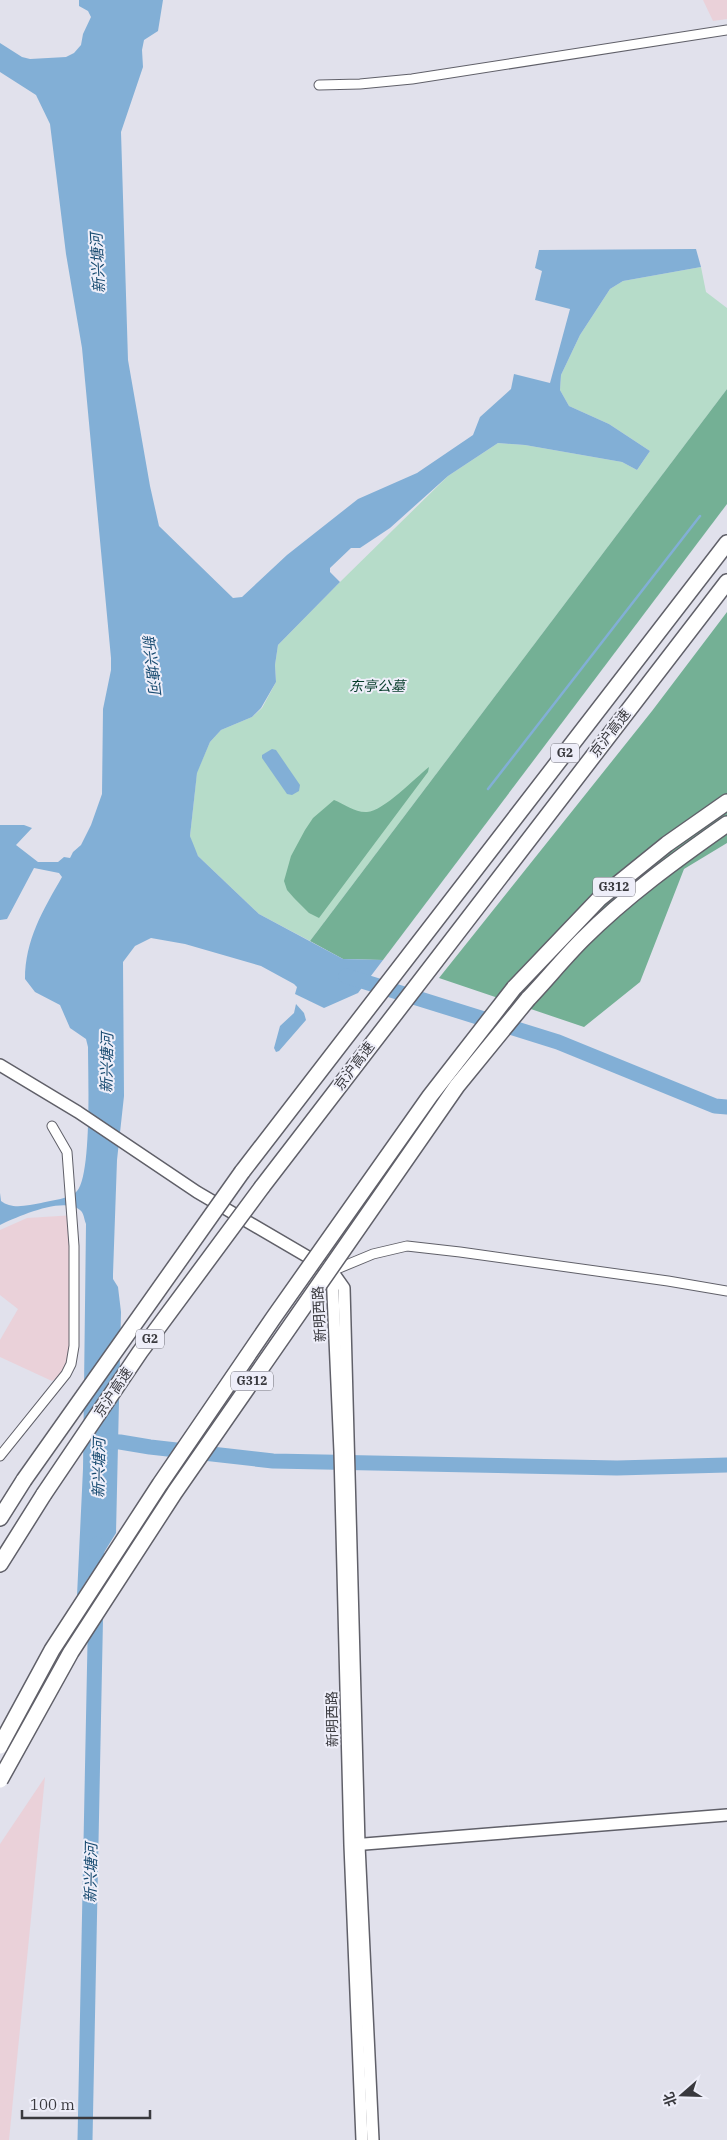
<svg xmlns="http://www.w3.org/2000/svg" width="727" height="2140" font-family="'IBM Plex Serif','Noto Sans SC',serif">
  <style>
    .industrial { fill: #ead1d9 }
    .green { fill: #b6dcc9 }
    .forest { fill: #74b095 }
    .water { fill: #82afd6 }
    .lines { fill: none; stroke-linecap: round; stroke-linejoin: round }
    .stream { stroke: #82afd6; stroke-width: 2.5 }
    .river { stroke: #82afd6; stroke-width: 15 }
    .street-casing { stroke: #606069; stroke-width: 11 }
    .secondary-casing { stroke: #606069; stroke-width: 14 }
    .highway-casing { stroke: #606069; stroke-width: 18 }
    .street { stroke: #fff; stroke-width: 9 }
    .secondary { stroke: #fff; stroke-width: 11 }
    .highway { stroke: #fff; stroke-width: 15 }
    .highway-bridge-casing { stroke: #606069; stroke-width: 18; stroke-linecap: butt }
    .highway-bridge { stroke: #fff; stroke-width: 15 }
    .labels { text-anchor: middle; stroke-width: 4; stroke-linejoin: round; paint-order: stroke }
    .shield { fill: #eeeef9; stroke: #6f6f76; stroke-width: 1 }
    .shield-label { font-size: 12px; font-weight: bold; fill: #39393e }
    .park-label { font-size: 14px; font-style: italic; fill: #043a28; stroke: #eeeef9 }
    .street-label { font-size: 14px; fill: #39393e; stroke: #eeeef9 }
    .water-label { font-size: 15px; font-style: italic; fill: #174a70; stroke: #eeeef9 }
  </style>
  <rect width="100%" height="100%" fill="#e1e1ec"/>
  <g class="industrial">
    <path d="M 703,0 L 727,0 L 727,19 L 713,21 Z"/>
    <path d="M 75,1215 L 74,1367 L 52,1381 L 0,1357 L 0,1340 L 18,1309 L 0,1295 L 0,1230 L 27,1218 Z"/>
    <path d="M 45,1777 L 9,2140 L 0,2140 L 0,1844 Z"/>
  </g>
  <path class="green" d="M 701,267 L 706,292 L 727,308 L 727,389 L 310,941 L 259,914 L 198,856 L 193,846 L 190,836 L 197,772 L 210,742 L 221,730 L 252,717 L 262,708 L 276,682 L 275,665 L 278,645 L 340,582 L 448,476 L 498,443 L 525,445 L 622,462 L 637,470 L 650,451 L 609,424 L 569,406 L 560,390 L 561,375 L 580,335 L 610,289 L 623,281 Z"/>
  <g class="forest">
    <path d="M 727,389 L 727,504 L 383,960 L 343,959 L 310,941 Z"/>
    <path d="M 727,612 L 727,843 L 684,869 L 640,982 L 584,1027 L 439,978 L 652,711 Z"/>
    <path d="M 429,767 L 428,772 L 319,918 L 309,913 L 294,898 L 287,890 L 284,881 L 291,856 L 305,830 L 313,818 L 334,800 C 344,804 356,813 367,812 C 384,811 415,778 429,767 Z"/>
  </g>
  <g class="water">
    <path d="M 79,0 L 163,0 L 158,31 L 144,40 L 142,50 L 143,67 L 121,132 L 128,360 L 150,486 L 159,526 L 233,598 L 242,597 L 287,555 L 358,499 L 417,473 L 473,435 L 480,417 L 511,389 L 514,374 L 550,383 L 570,309 L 535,300 L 542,271 L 535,268 L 539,250 L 696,249 L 701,267 L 623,281 L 610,289 L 580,335 L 561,375 L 560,390 L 569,406 L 609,424 L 650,451 L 637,470 L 622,462 L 525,445 L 498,443 L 448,476 L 390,528 L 360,548 L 351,548 L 330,568 L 330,572 L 340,582 L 278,645 L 275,665 L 276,682 L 261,708 L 252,717 L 221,730 L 210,742 L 197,773 L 190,836 L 198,856 L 259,914 L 343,959 L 383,960 L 358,993 L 324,1008 L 295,994 L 297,987 L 294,984 L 261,966 L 185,944 L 151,938 L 135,946 L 123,962 L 124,1096 L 117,1160 L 113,1274 L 113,1279 L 118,1287 L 121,1312 L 116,1533 L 77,1596 L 83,1469 L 86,1224 C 84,1219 84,1213 80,1210 C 63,1196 17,1217 0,1225 L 0,1193 L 1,1201 C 12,1210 29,1205 41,1203 C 52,1200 70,1199 77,1191 C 92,1175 88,1072 88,1047 L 86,1039 L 70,1028 L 60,1005 L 35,992 L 25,979 C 25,940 43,910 62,877 L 59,873 L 34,868 L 7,919 L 0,920 L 0,825 L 24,825 L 32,828 L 16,845 L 38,862 L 58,862 L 64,857 L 70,858 L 73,852 L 81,845 L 91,825 L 102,794 L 103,709 L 111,670 L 111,658 L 82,348 L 66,254 L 50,124 L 36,95 L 0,72 L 0,43 L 22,57 L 30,59 L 66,57 L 74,53 L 81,45 L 83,34 L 91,17 L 88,11 L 79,6 Z"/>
    <path d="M 272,749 L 276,750 L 300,785 L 299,791 L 292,795 L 287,794 L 262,758 L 262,755 Z"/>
    <path d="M 296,1004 L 304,1013 L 306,1020 L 279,1051 L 276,1052 L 274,1048 L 280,1026 L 294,1013 Z"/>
  </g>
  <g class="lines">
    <path class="stream" d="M 488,789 L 700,516"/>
    <g class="river">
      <path d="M 346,976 L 558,1042 L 715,1106 L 727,1107"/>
      <path d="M 100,1441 L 120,1442 L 150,1447 L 273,1461 L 617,1468 L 727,1465"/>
      <path d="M 85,2140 L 97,1544"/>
    </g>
    <defs>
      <g id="street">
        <path d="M 319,85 L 360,84 L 412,79 L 727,30"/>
        <path d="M 332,1271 L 373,1254 L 407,1246 L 460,1252 L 668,1281 L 727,1291"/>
        <path d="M 0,1456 L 66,1374 L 71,1364 L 74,1346 L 74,1246 L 67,1152 L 52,1126"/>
      </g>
      <g id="secondary">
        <path d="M 0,1065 L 78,1112 L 197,1192 L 332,1271 L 344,1288 L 359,1845 L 373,2140"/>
        <path d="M 332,1271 L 340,1452 L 350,1845 L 362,2140"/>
        <path d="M 352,1845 L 727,1815"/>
      </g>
      <g id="highway">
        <path d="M 514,988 L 599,899 L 667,844 L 727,802"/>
        <path d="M 528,999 C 547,979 564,958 583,939 C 626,896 677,859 727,824"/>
        <path d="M 242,1172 L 727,543"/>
        <path d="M 262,1187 L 727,582"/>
        <path d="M 0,1518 L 24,1480"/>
        <path d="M 0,1564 L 44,1494"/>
      </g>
    </defs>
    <use href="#street" class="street-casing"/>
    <use href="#secondary" class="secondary-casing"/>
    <use href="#highway" class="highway-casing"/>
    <use href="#street" class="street"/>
    <use href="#secondary" class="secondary"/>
    <use href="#highway" class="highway"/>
    <defs>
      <g id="highway-bridge">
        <path d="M 24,1480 L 242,1172"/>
        <path d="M 44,1494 L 140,1352 L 262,1187"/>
        <path d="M 0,1746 L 52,1650 L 160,1484 L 274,1317 L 430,1096 L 514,988"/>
        <path d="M 0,1780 L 71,1652 L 175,1492 L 457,1086 L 528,999"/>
      </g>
    </defs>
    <use href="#highway-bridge" class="highway-bridge-casing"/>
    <use href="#highway-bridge" class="highway-bridge"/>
  </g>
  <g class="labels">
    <g class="shield">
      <rect x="551" y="743.5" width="28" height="19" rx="4"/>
      <rect x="593" y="877.5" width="42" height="19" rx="4"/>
      <rect x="136" y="1329.5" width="28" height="19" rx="4"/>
      <rect x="231" y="1371.5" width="42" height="19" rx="4"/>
    </g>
    <g class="shield-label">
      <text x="565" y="757">G2</text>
      <text x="614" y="891">G312</text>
      <text x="150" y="1343">G2</text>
      <text x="252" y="1385">G312</text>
    </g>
    <g class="park-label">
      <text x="377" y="691">东亭公墓</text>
    </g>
    <g class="street-label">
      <text transform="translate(610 733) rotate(-52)" y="5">京沪高速</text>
      <text transform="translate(354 1066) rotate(-53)" y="5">京沪高速</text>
      <text transform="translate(319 1314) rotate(-93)" y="5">新明西路</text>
      <text transform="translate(113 1392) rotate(-56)" y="5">京沪高速</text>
      <text transform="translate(332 1719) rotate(-91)" y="5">新明西路</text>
    </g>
    <g class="water-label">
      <text transform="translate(98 263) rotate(-93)" y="5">新兴塘河</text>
      <text transform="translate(151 664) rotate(83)" y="5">新兴塘河</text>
      <text transform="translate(107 1063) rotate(-89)" y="5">新兴塘河</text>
      <text transform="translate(99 1468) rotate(-89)" y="5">新兴塘河</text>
      <text transform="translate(91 1873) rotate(-89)" y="5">新兴塘河</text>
    </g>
  </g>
  <g transform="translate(682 2095) rotate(250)" stroke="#eeeef9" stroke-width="4" paint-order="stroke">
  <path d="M0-4L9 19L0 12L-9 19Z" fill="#39393e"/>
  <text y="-8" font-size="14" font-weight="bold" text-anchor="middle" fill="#39393e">北</text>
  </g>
  <path d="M22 2110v8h128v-8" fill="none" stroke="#39393e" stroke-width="2.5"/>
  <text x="30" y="2110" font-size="15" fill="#39393e" stroke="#eeeef9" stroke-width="4" paint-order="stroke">100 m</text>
</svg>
